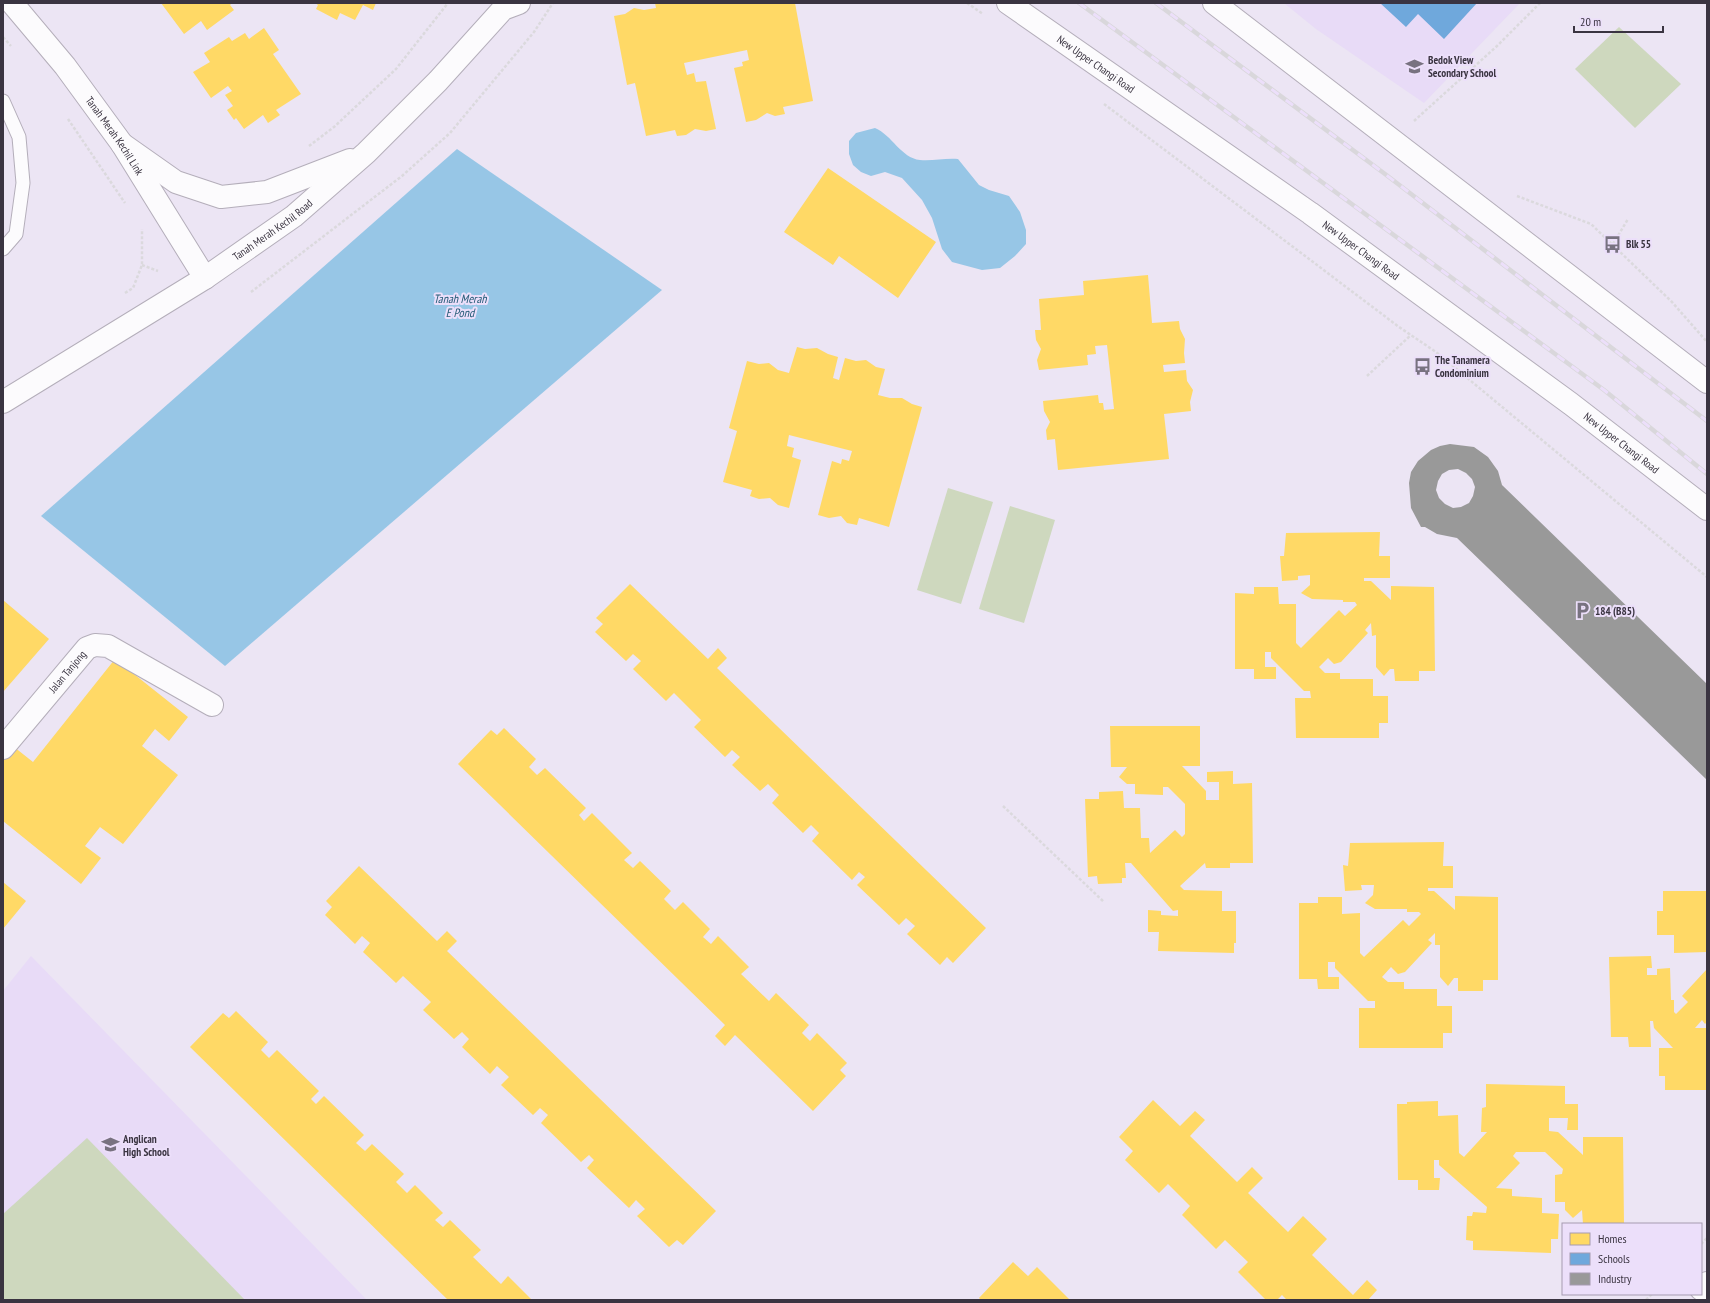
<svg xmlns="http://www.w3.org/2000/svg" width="1710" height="1303" font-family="'PT Sans Narrow',sans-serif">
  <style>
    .built { fill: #e8dbf7 }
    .green { fill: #ced8be }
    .water { fill: #97c6e6 }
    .homes { fill: #ffd966 }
    .schools { fill: #6fa8dc }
    .industry { fill: #999; fill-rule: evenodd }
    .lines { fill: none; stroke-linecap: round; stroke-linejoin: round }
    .service-casing { stroke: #b4aeba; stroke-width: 15 }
    .minor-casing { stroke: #b4aeba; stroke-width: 24 }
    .tertiary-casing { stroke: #b4aeba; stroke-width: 24 }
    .primary-casing { stroke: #b4aeba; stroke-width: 24 }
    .path { stroke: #dbd9dd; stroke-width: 2.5; stroke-dasharray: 3 2; stroke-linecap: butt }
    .service { stroke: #fcfbfd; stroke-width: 13 }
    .minor { stroke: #fcfbfd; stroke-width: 22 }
    .tertiary { stroke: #fcfbfd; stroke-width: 22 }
    .primary { stroke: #fcfbfd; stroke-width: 22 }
    .rail-casing { stroke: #d9d7db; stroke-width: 4.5 }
    .rail { stroke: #ecdffa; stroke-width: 3; stroke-dasharray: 9; stroke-linecap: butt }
    .labels { text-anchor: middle; stroke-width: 4; stroke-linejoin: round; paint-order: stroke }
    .poi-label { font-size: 11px; font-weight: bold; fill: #3a3441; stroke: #ecdffa; text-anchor: start }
    .street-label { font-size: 11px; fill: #3a3441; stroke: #ecdffa }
    .water-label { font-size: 12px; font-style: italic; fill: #265c78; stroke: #ecdffa }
  </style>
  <rect width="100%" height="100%" fill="#ece5f4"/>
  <g class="built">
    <path d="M 1284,3 L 1520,3 L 1424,103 L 1316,29 Z"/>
    <path d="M 31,956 L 367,1300 L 3,1300 L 3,991 Z"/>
  </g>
  <g class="green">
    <path d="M 1619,27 L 1681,84 L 1635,128 L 1575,69 Z"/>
    <path d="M 948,488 L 993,502 L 961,604 L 917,590 Z"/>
    <path d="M 1010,506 L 1055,520 L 1024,623 L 979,609 Z"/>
    <path d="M 87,1138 L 245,1300 L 3,1300 L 3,1214 Z"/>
  </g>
  <g class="water">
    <path d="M 875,128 C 892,135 901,158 920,160 C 933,161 945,158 958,159 L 979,185 L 989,190 L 1009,196 L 1020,212 L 1026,230 L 1026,244 L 1015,256 L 1000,268 L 982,270 L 952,262 L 942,249 L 932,218 L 922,200 L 902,178 L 885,172 L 871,176 L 861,172 L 853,165 L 849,154 L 849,141 L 856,133 Z"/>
    <path d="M 457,149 L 662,290 L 225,666 L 41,516 Z"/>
  </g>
  <g class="homes">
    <path d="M 161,3 L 232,3 L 230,5 L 234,10 L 207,30 L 201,21 L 184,34 Z"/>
    <path d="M 315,3 L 376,3 L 373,10 L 363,5 L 355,20 L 340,13 L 337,20 L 316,9 L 318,5 Z"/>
    <path d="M 655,3 L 795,3 L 813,101 L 783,107 L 785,114 L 775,116 L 767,113 L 756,120 L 746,122 L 734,68 L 743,66 L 742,62 L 749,60 L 747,50 L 684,63 L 687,75 L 694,73 L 696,82 L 706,81 L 716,129 L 706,131 L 695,129 L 686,135 L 677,136 L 675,130 L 646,136 L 635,83 L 627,85 L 614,16 L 625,14 L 634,8 L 644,10 L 656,8 Z"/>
    <path d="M 264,28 L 279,50 L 273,54 L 301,94 L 276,110 L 280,115 L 268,123 L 263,115 L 244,129 L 236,118 L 234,120 L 227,110 L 233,106 L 225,95 L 232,91 L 228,86 L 211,98 L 193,72 L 210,62 L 204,53 L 229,37 L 232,41 L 245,33 L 249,39 Z"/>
    <path d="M 828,168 L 936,242 L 898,298 L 839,256 L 833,265 L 784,232 Z"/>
    <path d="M 1148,275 L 1152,323 L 1179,321 L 1180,329 L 1185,339 L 1184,353 L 1185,363 L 1163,365 L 1164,372 L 1186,370 L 1187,381 L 1193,390 L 1190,402 L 1191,411 L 1164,414 L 1169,459 L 1058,470 L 1055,439 L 1047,440 L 1046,430 L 1050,422 L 1044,411 L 1043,401 L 1098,395 L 1099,403 L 1103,403 L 1104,410 L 1114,409 L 1107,345 L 1095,346 L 1096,354 L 1087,355 L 1088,365 L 1039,370 L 1037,360 L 1041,349 L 1036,340 L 1035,330 L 1041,330 L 1039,299 L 1084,295 L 1083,281 Z"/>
    <path d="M 797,347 L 805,349 L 817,348 L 828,354 L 838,357 L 833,378 L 839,380 L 845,358 L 856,361 L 866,360 L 876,367 L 885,369 L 878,395 L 890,398 L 902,398 L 912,404 L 922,407 L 889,527 L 859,518 L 857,525 L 847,523 L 841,516 L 829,518 L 818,515 L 832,461 L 841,464 L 842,459 L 849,461 L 852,451 L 789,435 L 787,446 L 794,448 L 792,457 L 801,460 L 789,508 L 778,505 L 770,498 L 759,499 L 750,496 L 752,490 L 723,482 L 737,431 L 729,428 L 747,361 L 759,364 L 769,363 L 778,370 L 789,373 Z"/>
    <path d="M 1380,532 L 1379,556 L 1390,556 L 1390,578 L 1364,578 L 1364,581 L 1371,581 L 1391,600 L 1391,586 L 1434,587 L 1435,671 L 1419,671 L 1419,681 L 1395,681 L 1394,669 L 1390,669 L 1384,676 L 1376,667 L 1376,635 L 1372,636 L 1371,623 L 1365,630 L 1368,633 L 1341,662 L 1334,664 L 1328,658 L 1319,667 L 1325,673 L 1340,673 L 1340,679 L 1373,679 L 1373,696 L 1388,696 L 1388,723 L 1379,723 L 1379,738 L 1296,738 L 1295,698 L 1311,698 L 1310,691 L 1304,691 L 1271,658 L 1271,652 L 1265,652 L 1265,667 L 1276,667 L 1276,679 L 1254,679 L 1254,669 L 1235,669 L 1235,593 L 1254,594 L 1254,587 L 1278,587 L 1279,604 L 1296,604 L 1296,643 L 1301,648 L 1339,610 L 1345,616 L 1357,605 L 1355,602 L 1343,602 L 1343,600 L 1312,599 L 1301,593 L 1310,585 L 1310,575 L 1298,576 L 1298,580 L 1282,581 L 1280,556 L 1284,556 L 1286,533 Z"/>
    <path d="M 630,584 L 708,659 L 718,648 L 727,658 L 717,668 L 986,928 L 953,963 L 947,957 L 940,965 L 907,934 L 915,926 L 906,918 L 899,925 L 857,885 L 865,877 L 859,872 L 852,880 L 812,841 L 819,833 L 811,825 L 803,833 L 772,803 L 779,795 L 768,784 L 760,791 L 732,765 L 740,757 L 732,750 L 725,757 L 694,727 L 701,720 L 674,693 L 666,701 L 633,669 L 641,661 L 633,654 L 626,661 L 595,632 L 603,624 L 596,618 Z"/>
    <path d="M 3,600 L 49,639 L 3,692 Z"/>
    <path d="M 115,659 L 188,717 L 169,741 L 155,729 L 142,746 L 178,775 L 123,844 L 100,827 L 85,846 L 101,858 L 81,884 L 3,821 L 3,750 L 9,743 L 33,762 Z"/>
    <path d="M 1110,726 L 1200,726 L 1200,766 L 1182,766 L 1206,791 L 1206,800 L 1219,800 L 1219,782 L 1207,782 L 1207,772 L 1233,771 L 1233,784 L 1252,783 L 1253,863 L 1230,863 L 1230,868 L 1206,868 L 1205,863 L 1180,886 L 1184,890 L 1222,891 L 1222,911 L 1236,911 L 1236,943 L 1234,943 L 1234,953 L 1158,951 L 1159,932 L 1148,932 L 1148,910 L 1161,911 L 1161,915 L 1178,916 L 1178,910 L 1173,911 L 1131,863 L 1125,863 L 1126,878 L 1122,878 L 1122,883 L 1098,884 L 1097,876 L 1088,877 L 1085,799 L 1099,799 L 1099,792 L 1123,791 L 1124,808 L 1140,808 L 1141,838 L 1149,838 L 1150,853 L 1175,830 L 1182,837 L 1185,834 L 1185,804 L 1168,787 L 1163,787 L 1163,795 L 1135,794 L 1135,784 L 1127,784 L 1119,777 L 1127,767 L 1111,767 Z"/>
    <path d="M 504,728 L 536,759 L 529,767 L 537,775 L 545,768 L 586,808 L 579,815 L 584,821 L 592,813 L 632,853 L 624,860 L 633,868 L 640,861 L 671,891 L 664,899 L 675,910 L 683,902 L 710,929 L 703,937 L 711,944 L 718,936 L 749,967 L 741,974 L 769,1001 L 776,993 L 809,1025 L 802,1033 L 810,1041 L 817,1033 L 847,1063 L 840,1070 L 846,1076 L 813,1111 L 735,1035 L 725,1046 L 715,1036 L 725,1025 L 458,764 L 491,730 L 497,735 Z"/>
    <path d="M 1444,842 L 1443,866 L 1453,866 L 1453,888 L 1428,888 L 1428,891 L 1434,891 L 1455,910 L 1455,896 L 1498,897 L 1498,980 L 1483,980 L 1483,991 L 1458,991 L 1458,978 L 1454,978 L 1448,986 L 1440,977 L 1440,945 L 1435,945 L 1435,933 L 1428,940 L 1432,943 L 1405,972 L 1398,974 L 1391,967 L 1382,977 L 1388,982 L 1404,982 L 1404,989 L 1437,989 L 1437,1006 L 1452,1006 L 1452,1033 L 1443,1033 L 1443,1048 L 1359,1048 L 1359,1008 L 1375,1008 L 1375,1001 L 1368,1001 L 1335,968 L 1335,962 L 1328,962 L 1328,977 L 1339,977 L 1339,989 L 1318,989 L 1317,979 L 1299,979 L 1299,903 L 1318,903 L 1318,897 L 1342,897 L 1342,914 L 1360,913 L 1360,953 L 1364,957 L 1403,920 L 1409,926 L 1421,914 L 1419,912 L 1407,912 L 1407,909 L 1375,909 L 1365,903 L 1373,895 L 1374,885 L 1361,885 L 1362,890 L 1345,891 L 1343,865 L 1348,866 L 1350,843 Z"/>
    <path d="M 359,866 L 437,941 L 447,931 L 457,941 L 447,951 L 716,1211 L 683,1245 L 677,1240 L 669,1247 L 637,1216 L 645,1209 L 636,1200 L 629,1208 L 587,1168 L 594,1160 L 589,1155 L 581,1162 L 541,1123 L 548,1115 L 540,1108 L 533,1115 L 501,1085 L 509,1077 L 497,1066 L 490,1074 L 462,1047 L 469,1039 L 462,1032 L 454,1039 L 423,1010 L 431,1002 L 403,976 L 396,983 L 363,952 L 370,943 L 362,936 L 355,944 L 325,915 L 332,907 L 326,901 Z"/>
    <path d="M 3,882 L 26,901 L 3,929 Z"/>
    <path d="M 1663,891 L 1707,891 L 1707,952 L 1674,953 L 1674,935 L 1657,935 L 1657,911 L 1663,911 Z"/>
    <path d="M 1651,956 L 1652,968 L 1647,968 L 1647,975 L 1657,975 L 1657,969 L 1670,968 L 1671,1000 L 1674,1000 L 1674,1012 L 1676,1014 L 1688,1002 L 1682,996 L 1707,969 L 1707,1022 L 1705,1024 L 1702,1020 L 1695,1028 L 1707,1028 L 1707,1090 L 1665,1090 L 1665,1076 L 1659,1076 L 1659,1048 L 1673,1048 L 1654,1028 L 1653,1021 L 1650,1021 L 1651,1047 L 1629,1047 L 1628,1037 L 1611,1037 L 1609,957 Z"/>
    <path d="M 236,1011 L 268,1042 L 261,1050 L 269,1058 L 277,1050 L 319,1091 L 311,1099 L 316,1104 L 324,1096 L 364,1135 L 356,1143 L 365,1151 L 372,1144 L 404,1174 L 396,1182 L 407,1193 L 415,1185 L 443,1213 L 435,1220 L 443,1227 L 450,1220 L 481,1250 L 473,1257 L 501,1284 L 508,1276 L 532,1300 L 448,1300 L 190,1047 L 223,1013 L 229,1018 Z"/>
    <path d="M 1486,1084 L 1565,1086 L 1565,1104 L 1578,1104 L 1578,1130 L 1567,1130 L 1568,1118 L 1549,1118 L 1549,1131 L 1558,1132 L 1583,1155 L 1583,1137 L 1623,1137 L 1624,1224 L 1583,1224 L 1582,1210 L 1573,1218 L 1565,1210 L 1565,1202 L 1555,1202 L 1555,1175 L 1562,1174 L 1563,1169 L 1545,1152 L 1516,1152 L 1513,1156 L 1520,1163 L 1496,1188 L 1512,1189 L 1512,1196 L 1542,1198 L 1542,1213 L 1559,1214 L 1558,1239 L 1551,1239 L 1551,1253 L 1473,1250 L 1473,1241 L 1466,1240 L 1467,1216 L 1472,1216 L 1473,1212 L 1486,1213 L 1487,1207 L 1439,1165 L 1439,1160 L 1434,1160 L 1434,1178 L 1440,1178 L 1439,1190 L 1418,1190 L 1418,1180 L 1398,1180 L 1397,1104 L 1407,1104 L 1407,1102 L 1438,1101 L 1438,1116 L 1458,1115 L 1459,1153 L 1464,1157 L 1487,1132 L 1481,1132 L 1482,1108 L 1486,1107 Z"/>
    <path d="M 1153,1100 L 1180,1126 L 1195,1111 L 1205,1120 L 1190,1136 L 1237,1182 L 1252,1167 L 1263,1178 L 1248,1193 L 1288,1232 L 1303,1216 L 1327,1239 L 1312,1255 L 1353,1295 L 1367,1280 L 1377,1290 L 1368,1300 L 1287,1300 L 1282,1295 L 1277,1300 L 1266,1300 L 1238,1272 L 1248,1262 L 1225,1240 L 1216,1249 L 1182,1215 L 1190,1206 L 1168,1184 L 1159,1193 L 1125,1160 L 1133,1151 L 1119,1137 Z"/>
    <path d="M 1013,1262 L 1028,1276 L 1037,1267 L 1070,1300 L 981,1300 L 979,1298 Z"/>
  </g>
  <path class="schools" d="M 1380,3 L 1477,3 L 1444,39 L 1418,14 L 1406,27 Z"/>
  <path class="industry" d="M 1450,444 L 1474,447 L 1488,457 L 1498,471 L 1502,485 L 1707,684 L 1707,780 L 1457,538 L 1437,534 L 1425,527 L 1421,527 L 1411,508 L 1409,483 L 1411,472 L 1418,461 L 1431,450 L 1440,446 ZM 1458,469 L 1466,473 L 1472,479 L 1475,487 L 1473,496 L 1469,503 L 1461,507 L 1453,508 L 1445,504 L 1439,498 L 1436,490 L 1438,481 L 1442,474 L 1449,470 Z"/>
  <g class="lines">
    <defs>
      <path id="service" d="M 3,101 L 19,137 L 23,183 L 16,234 L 3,249"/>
      <g id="minor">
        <path id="s1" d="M 12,3 L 65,66 L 122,144 L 205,278"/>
        <path id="s2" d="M 3,748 L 87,648 L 95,645 L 108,646 L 212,705"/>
      </g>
      <g id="tertiary">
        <path d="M 122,144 L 176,182 L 221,197 L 267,192 L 350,160"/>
        <path id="s3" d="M 3,402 L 205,278 L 294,216 L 366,153 L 438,81 L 503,9 L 519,3"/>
      </g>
      <g id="primary">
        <path id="s4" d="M 1008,3 L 1310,213 L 1571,404 L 1707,509"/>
        <path d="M 1214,3 L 1707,382"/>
        <path d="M 1701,1289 L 1707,1283"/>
      </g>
    </defs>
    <use href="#service" class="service-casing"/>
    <use href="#minor" class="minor-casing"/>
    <use href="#tertiary" class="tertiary-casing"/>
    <use href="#primary" class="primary-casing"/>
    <g class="path">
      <path d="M 967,3 L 983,14"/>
      <path d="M 3,37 L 11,46"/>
      <path d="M 1104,104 L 1399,327 L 1436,352 L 1707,577"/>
      <path d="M 68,119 L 125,203"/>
      <path d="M 1414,121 L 1497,46 L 1540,3"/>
      <path d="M 309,146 L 334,127 L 396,69 L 448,3"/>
      <path d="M 1517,196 L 1591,224 L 1672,302 L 1707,342"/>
      <path d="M 1613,244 L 1628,219"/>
      <path d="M 142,265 L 158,271"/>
      <path d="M 251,292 L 402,176 L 450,133 L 534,32 L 553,3"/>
      <path d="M 125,293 L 133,288 L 142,265 L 142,229"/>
      <path d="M 1367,376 L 1411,335"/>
      <path d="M 1003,806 L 1104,902"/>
      <path d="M 1701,1244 L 1707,1238"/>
      <path d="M 1646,1300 L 1652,1294"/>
    </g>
    <use href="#service" class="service"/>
    <use href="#minor" class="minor"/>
    <use href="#tertiary" class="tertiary"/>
    <use href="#primary" class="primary"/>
    <defs>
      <g id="rail">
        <path d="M 1079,3 L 1604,390 L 1707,474"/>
        <path d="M 1156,3 L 1385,174 L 1707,421"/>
      </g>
    </defs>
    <use href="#rail" class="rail-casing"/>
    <use href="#rail" class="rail"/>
  </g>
  <defs>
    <symbol id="school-bare" viewBox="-9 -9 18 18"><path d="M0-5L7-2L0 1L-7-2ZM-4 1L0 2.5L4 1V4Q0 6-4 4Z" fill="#787280" stroke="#ecdffa" stroke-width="2.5" paint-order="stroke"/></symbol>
    <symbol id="bus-bare" viewBox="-9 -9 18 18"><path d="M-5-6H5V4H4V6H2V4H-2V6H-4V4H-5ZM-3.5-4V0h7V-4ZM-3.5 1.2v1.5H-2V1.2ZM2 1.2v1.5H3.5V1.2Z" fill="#787280" stroke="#ecdffa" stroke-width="2.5" paint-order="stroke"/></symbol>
    <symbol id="parking-bare" viewBox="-9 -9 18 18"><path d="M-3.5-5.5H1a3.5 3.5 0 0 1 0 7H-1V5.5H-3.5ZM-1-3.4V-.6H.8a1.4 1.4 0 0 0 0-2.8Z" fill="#787280" stroke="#ecdffa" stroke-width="2.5" paint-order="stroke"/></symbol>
  </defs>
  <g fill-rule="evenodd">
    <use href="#school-bare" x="1402" y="54" width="25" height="25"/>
    <use href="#bus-bare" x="1600" y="232" width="25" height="25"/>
    <use href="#bus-bare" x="1410" y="354" width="25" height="25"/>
    <use href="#parking-bare" x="1570" y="598" width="25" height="25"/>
    <use href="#school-bare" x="98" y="1132" width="25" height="25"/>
  </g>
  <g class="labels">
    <g class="poi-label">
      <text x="1428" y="64">Bedok View<tspan x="1428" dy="13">Secondary School</tspan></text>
      <text x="1626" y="248">Blk 55</text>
      <text x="1435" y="364">The Tanamera<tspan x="1435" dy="13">Condominium</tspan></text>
      <text x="1595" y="615">184 (B85)</text>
      <text x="123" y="1143">Anglican<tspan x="123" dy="13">High School</tspan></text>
    </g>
    <g class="street-label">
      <text dy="4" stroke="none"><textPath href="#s4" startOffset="107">New Upper Changi Road</textPath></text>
      <text dy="4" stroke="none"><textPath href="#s1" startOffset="168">Tanah Merah Kechil Link</textPath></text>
      <text dy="4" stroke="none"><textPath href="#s3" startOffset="320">Tanah Merah Kechil Road</textPath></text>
      <text dy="4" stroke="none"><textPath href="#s4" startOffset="431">New Upper Changi Road</textPath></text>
      <text dy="4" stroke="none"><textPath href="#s4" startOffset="755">New Upper Changi Road</textPath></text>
      <text dy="4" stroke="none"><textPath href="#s2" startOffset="100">Jalan Tanjong</textPath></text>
    </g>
    <g class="water-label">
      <text x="460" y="303">Tanah Merah<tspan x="460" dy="14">E Pond</tspan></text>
    </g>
  </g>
  <rect width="1710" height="1303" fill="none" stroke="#3a3441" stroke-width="8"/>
  <rect x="1562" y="1223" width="140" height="72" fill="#ecdffa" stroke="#a59bb0"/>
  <rect x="1570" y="1233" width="20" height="12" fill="#ffd966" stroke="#a59bb0"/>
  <text x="1598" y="1243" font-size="12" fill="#3a3441">Homes</text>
  <rect x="1570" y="1253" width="20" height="12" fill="#6fa8dc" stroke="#a59bb0"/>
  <text x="1598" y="1263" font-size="12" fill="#3a3441">Schools</text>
  <rect x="1570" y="1273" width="20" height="12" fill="#999999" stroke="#a59bb0"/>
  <text x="1598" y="1283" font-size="12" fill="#3a3441">Industry</text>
  <path d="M1574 26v6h89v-6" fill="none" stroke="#3a3441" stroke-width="2"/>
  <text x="1580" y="26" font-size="12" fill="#3a3441" stroke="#ecdffa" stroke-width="3" paint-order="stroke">20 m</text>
</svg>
